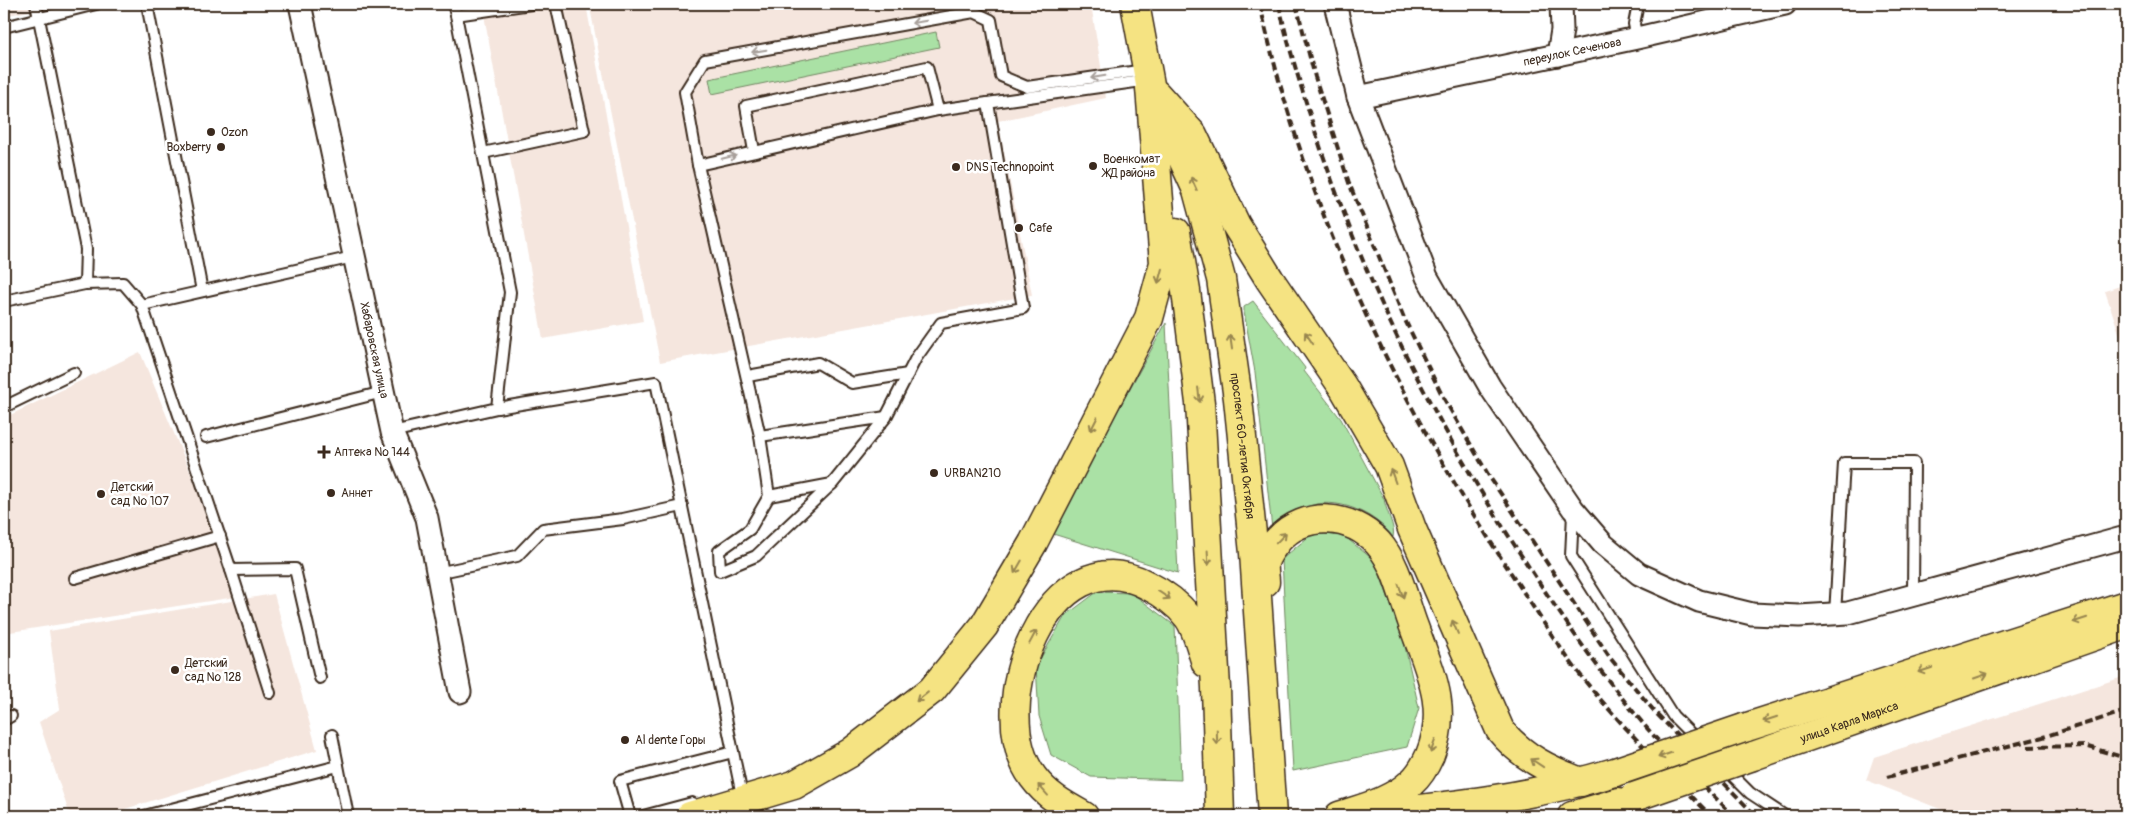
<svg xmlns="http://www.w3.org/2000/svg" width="2130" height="820" font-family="Pangolin,sans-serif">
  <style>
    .built { fill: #f5e6de }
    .green { fill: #aae1a5; stroke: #728662 }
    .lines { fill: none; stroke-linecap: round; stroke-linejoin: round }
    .service-casing { stroke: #3b2a1e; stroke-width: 14 }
    .minor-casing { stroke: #3b2a1e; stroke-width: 25 }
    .primary-casing { stroke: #3b2a1e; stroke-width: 31 }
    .trunk-casing { stroke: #3b2a1e; stroke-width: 31 }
    .service { stroke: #fff; stroke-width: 10 }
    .minor { stroke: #fff; stroke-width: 21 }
    .primary { stroke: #f5e382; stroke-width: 28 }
    .trunk { stroke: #f5e382; stroke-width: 28 }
    .rail { stroke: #3b2a1e; stroke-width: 4; stroke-dasharray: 8 4; stroke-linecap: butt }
    .primary-bridge-casing { stroke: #3b2a1e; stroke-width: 31; stroke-linecap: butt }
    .primary-bridge { stroke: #f5e382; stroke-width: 28 }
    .oneway { stroke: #a79f9a }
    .oneway2 { stroke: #988650 }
    .poi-dot { fill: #3b2a1e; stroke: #fff; stroke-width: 2 }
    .labels { text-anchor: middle; stroke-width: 5; stroke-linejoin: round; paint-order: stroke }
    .street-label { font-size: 12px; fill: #3b2a1e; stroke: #fff }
    .poi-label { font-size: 12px; fill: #3b2a1e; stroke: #fff; text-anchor: start }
  </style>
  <rect width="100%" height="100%" fill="#fff"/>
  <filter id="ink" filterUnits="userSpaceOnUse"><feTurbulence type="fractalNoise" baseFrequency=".02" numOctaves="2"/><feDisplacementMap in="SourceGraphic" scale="10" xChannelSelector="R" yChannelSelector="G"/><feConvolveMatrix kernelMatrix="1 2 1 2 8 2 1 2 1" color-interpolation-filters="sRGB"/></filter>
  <g filter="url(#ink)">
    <g class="built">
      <path d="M 4,4 L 64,4 L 4,16 Z"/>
      <path d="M 482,4 L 586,4 L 643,321 L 543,339 Z"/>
      <path d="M 609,4 L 1091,4 L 1106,98 L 998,121 L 1032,295 L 660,362 L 590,8 Z"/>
      <path d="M 2126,284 L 2126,354 L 2105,291 Z"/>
      <path d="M 140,352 L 242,596 L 4,633 L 4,418 Z"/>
      <path d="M 274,594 L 317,750 L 102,816 L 70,816 L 39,722 L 60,709 L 49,631 Z"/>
      <path d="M 2126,676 L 2126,816 L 1958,816 L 1866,780 L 1874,757 Z"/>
    </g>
    <g class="green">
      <path d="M 936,32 L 939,47 L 712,94 L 709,79 Z"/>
      <path d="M 1253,301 L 1305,368 L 1304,371 L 1341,419 L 1384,499 C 1386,512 1396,527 1393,537 C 1375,513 1336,495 1306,507 C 1294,512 1283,521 1272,529 L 1255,372 L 1244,312 L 1244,307 Z"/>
      <path d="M 1166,323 L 1178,573 L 1050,533 Z"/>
      <path d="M 1313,533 L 1344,536 L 1375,561 L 1403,638 L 1419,708 L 1407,747 L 1293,771 L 1282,559 Z"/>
      <path d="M 1097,592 L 1132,593 L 1175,626 L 1181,780 L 1091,777 L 1051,755 L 1039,716 L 1036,666 L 1065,616 Z"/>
    </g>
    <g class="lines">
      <defs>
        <g id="service">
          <path d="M 36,4 L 86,249 L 85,284"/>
          <path d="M 147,4 L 202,291"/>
          <path d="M 453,4 L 456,15 L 531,4"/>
          <path d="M 4,27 L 96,4"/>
          <path d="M 1637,38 L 1634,24 L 1638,4"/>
          <path d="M 1145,70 L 1027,87 L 1001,76 L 991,20 L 974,12 L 705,60 L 685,92 L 698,165 L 938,110 L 1149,80"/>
          <path d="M 754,151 L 746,106 L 927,67 L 938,110"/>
          <path d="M 483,153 L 584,131 L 556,4"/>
          <path d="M 698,165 L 760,436 L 769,496 L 750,529 L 719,551 L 720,571 L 756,556 L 833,483 L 886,417 L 916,358 L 941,323 L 1023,308 L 988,103"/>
          <path d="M 4,301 L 85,284 L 123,283 L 142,305 L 231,570 L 295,569 L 320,678"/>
          <path d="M 142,305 L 353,257"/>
          <path d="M 748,376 L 818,363 L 852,383 L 908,374"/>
          <path d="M 4,407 L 74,373"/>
          <path d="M 497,408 L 656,382 L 743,800 L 751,816"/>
          <path d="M 392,432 L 497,408 L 510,292 L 456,15"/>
          <path d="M 760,436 L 886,417"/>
          <path d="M 206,437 L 383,392"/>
          <path d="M 769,496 L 832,484"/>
          <path d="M 1573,513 L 1571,556 L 1673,716 L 1750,793 L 1785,816"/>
          <path d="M 231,570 L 270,693"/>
          <path d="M 437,573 L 517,556 L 543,529 L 623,519 L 682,506"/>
          <path d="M 75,578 L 220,536"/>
          <path d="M 1835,614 L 1844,463 L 1914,463 L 1913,595"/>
          <path d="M 4,720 L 11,716"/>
          <path d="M 332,735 L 348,816"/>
          <path d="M 144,816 L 338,766"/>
          <path d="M 630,816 L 620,781 L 733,752"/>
          <path d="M 643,816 L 692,803"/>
        </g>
        <g id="minor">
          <path id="s1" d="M 300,4 L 392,432 L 427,518 L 460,692"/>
          <path d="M 1335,4 L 1358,97 L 1427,277 L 1490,387 L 1573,509 L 1603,544 L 1639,574 L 1699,601 L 1752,614 L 1799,616 L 1848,613 L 2126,537"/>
          <path d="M 1558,55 L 1562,30 L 1561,4"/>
          <path id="s2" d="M 1358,97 L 1637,38 L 1785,4"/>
        </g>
        <g id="primary">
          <path d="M 1156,94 L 1193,135 L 1236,225 L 1270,280 L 1343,387 L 1389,466 L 1412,529 L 1500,730 C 1522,757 1549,770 1581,782"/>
          <path d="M 1744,728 L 2126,605"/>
          <path id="s3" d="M 1753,756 L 2126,625"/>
          <path d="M 1353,815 C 1442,808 1529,798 1615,772"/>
          <path d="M 1572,816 L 1616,803"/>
        </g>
        <g id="trunk">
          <path d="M 1135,4 L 1154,106"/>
          <path id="s4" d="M 1158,105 L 1197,190 L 1221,279 L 1238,399 L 1254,553 L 1272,816"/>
          <path d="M 1176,232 L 1186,291 L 1200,403 L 1216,688 L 1220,816"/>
          <path d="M 1265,582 C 1265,576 1263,569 1264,563 C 1266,555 1273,546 1278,540 C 1305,510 1351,514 1378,543 C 1397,564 1404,601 1414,627 C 1430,672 1449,708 1430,755 C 1426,764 1419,776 1411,783 C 1392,801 1363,808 1339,816"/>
          <path d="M 690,816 L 794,785 L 850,753 L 932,690 L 984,626 L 1033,543 L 1149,318 L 1164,263 L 1150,88"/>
          <path d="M 1084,816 C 1064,805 1047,796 1033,777 C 982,708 1049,532 1147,585 C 1163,593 1177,603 1188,617 C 1197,629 1201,649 1206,663"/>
          <path d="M 1595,816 L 1619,802"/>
        </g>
      </defs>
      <use href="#service" class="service-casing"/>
      <use href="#minor" class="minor-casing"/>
      <use href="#primary" class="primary-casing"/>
      <use href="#trunk" class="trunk-casing"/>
      <use href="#service" class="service"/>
      <use href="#minor" class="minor"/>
      <use href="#primary" class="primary"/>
      <use href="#trunk" class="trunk"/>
      <g class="rail">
        <path d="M 1260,4 C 1304,205 1393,393 1505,564 C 1531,603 1556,644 1585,681 C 1624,729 1668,772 1711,816"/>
        <path d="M 1279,4 C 1288,47 1302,89 1315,131 C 1365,285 1431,417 1519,552 C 1557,610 1596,668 1641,721 C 1669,755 1703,785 1734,816"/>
        <path d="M 1296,4 L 1315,77 L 1349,183 L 1404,318 L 1443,397 L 1489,476 L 1611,659 L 1655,712 L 1756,816"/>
        <path d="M 2028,747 L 2085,746 L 2126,758"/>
        <path d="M 1887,777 L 2043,737 L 2126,711"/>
      </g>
      <defs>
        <g id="primary-bridge">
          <path d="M 1615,772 L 1744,728"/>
          <path d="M 1634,797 L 1753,756"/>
        </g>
      </defs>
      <use href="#primary-bridge" class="primary-bridge-casing"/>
      <use href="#primary-bridge" class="primary-bridge"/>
    </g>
    <defs><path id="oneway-shaft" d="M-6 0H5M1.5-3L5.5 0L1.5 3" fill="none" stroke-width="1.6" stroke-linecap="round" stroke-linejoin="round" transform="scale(1.25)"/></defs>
    <g class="oneway">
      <use href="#oneway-shaft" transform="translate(919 22) rotate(170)"/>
      <use href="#oneway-shaft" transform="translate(759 51) rotate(170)"/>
      <use href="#oneway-shaft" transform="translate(1098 77) rotate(171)"/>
      <use href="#oneway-shaft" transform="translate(729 157) rotate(-14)"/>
    </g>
    <g class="oneway2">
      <use href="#oneway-shaft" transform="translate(1194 184) rotate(-114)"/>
      <use href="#oneway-shaft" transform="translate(1160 276) rotate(105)"/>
      <use href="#oneway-shaft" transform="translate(1309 338) rotate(-124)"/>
      <use href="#oneway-shaft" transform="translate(1231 342) rotate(-98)"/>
      <use href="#oneway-shaft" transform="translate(1199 395) rotate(83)"/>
      <use href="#oneway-shaft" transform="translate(1094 424) rotate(117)"/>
      <use href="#oneway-shaft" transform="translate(1393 476) rotate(-110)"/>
      <use href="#oneway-shaft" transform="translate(1281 538) rotate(-46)"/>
      <use href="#oneway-shaft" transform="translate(1208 558) rotate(87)"/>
      <use href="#oneway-shaft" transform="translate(1018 567) rotate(120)"/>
      <use href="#oneway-shaft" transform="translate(1401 591) rotate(70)"/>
      <use href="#oneway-shaft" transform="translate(1164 595) rotate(34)"/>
      <use href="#oneway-shaft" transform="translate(2080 620) rotate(162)"/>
      <use href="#oneway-shaft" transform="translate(1455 627) rotate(-113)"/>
      <use href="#oneway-shaft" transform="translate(1033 637) rotate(-62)"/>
      <use href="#oneway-shaft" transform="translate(1925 670) rotate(162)"/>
      <use href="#oneway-shaft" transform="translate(1981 676) rotate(-19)"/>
      <use href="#oneway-shaft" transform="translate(922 697) rotate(142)"/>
      <use href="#oneway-shaft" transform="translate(1770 719) rotate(162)"/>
      <use href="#oneway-shaft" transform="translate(1217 737) rotate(88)"/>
      <use href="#oneway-shaft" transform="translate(1433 746) rotate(110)"/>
      <use href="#oneway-shaft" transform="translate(1665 755) rotate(161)"/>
      <use href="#oneway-shaft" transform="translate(1537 763) rotate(-146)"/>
      <use href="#oneway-shaft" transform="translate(1043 790) rotate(-132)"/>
    </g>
  </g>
  <g class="poi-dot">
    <circle cx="211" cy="132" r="5"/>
    <circle cx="221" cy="147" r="5"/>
    <circle cx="1093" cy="166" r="5"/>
    <circle cx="956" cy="167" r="5"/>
    <circle cx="1019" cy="228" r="5"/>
    <path d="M321.5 444.5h5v5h5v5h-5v5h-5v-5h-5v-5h5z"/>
    <circle cx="934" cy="473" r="5"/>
    <circle cx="331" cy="493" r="5"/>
    <circle cx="101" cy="494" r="5"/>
    <circle cx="175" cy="670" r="5"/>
    <circle cx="625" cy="740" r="5"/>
  </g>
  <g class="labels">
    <g class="street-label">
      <text dy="4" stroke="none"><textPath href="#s2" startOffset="219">переулок Сеченова</textPath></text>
      <text dy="4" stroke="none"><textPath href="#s1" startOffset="354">Хабаровская улица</textPath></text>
      <text dy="4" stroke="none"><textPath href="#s4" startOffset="354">проспект 60-летия Октября</textPath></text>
      <text dy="4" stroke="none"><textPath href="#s3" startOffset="102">улица Карла Маркса</textPath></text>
    </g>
    <g class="poi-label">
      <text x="221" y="136">Ozon</text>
      <text x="211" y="151" text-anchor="end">Boxberry</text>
      <text x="1103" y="163">Военкомат<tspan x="1103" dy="14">ЖД района</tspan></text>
      <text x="966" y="171">DNS Technopoint</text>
      <text x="1029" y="232">Cafe</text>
      <text x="334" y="456">Аптека № 144</text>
      <text x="944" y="477">URBAN210</text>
      <text x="111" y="491">Детский<tspan x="111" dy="14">сад № 107</tspan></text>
      <text x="341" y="497">Аннет</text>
      <text x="185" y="667">Детский<tspan x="185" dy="14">сад № 128</tspan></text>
      <text x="635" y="744">Al dente Горы</text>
    </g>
  </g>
  <rect width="2130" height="820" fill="none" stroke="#fff" stroke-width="20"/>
  <rect x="10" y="10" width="2110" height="800" fill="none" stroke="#3b2a1e" stroke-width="2" filter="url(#ink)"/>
</svg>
